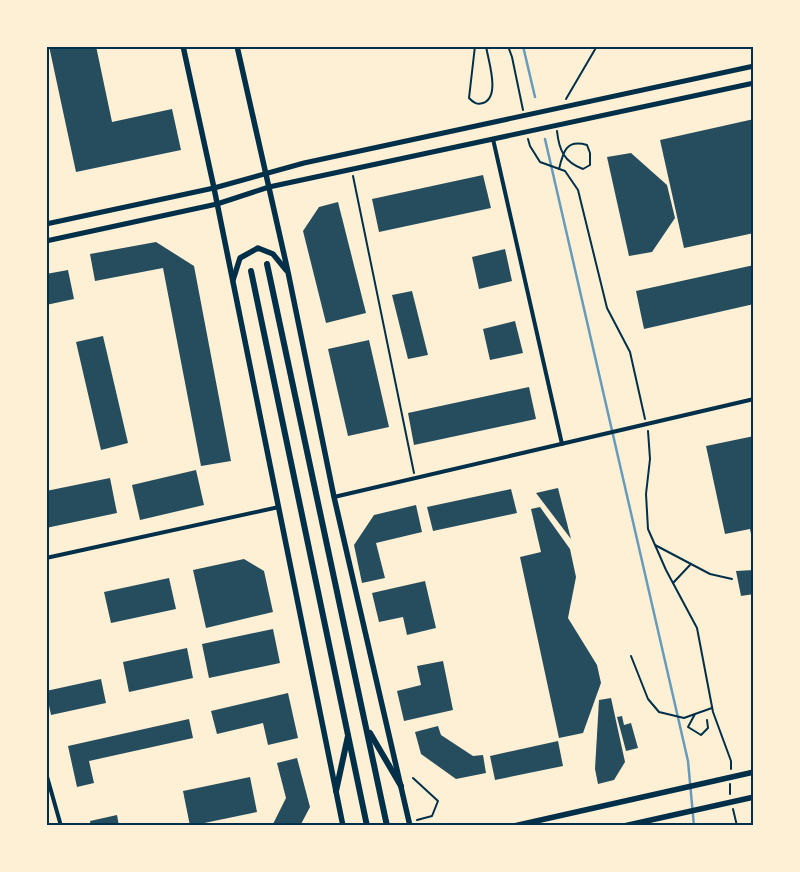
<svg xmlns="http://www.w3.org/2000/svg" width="800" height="872" font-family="'Asap Condensed',sans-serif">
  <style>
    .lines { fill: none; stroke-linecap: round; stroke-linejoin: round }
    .stream { stroke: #669bbc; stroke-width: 2.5 }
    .building { fill: #264d5e }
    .path { stroke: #003049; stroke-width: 2 }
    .minor { stroke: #003049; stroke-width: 4 }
    .tertiary { stroke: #003049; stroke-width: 5 }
    .secondary { stroke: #003049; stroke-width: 5.5 }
    .trunk { stroke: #003049; stroke-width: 6 }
    .neatline { fill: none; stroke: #003049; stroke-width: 2 }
  </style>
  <rect width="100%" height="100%" fill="#fdf0d5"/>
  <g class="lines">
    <g class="stream">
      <path d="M 523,46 L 535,97"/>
      <path d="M 545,139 L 688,761 L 694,826"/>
    </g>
  </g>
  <g class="building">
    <path d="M 49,46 L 96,46 L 112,122 L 172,109 L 181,150 L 76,172 Z"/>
    <path d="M 754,119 L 754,233 L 684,248 L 660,140 Z"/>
    <path d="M 631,153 L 667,185 L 675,218 L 652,252 L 629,256 L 607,157 Z"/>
    <path d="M 483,175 L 491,208 L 379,232 L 372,199 Z"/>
    <path d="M 338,202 L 366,313 L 326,323 L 303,231 L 319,207 Z"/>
    <path d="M 156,242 L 194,266 L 231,461 L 201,466 L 163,268 L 95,281 L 90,254 Z"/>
    <path d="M 505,249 L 512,281 L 479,289 L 472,257 Z"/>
    <path d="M 754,265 L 754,304 L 644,329 L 636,291 Z"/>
    <path d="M 68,270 L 74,299 L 46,305 L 46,274 Z"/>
    <path d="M 412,291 L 428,355 L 408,359 L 392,295 Z"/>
    <path d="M 515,321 L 523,353 L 490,360 L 483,329 Z"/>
    <path d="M 103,336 L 128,443 L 101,450 L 76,342 Z"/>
    <path d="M 369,340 L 389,427 L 348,436 L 328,349 Z"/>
    <path d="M 529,387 L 536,419 L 414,445 L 408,413 Z"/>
    <path d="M 754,436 L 754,544 L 753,544 L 750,529 L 725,534 L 706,446 Z"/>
    <path d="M 196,470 L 204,505 L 140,520 L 132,485 Z"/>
    <path d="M 110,478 L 117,513 L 46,528 L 46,491 Z"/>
    <path d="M 558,488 L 571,539 L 536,493 Z"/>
    <path d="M 511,489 L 517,513 L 433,531 L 427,507 Z"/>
    <path d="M 416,505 L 422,532 L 376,543 L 385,578 L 362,583 L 354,545 L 374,515 Z"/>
    <path d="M 540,507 L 570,549 L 576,577 L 568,618 L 597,665 L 601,683 L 583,733 L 559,738 L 520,557 L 541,552 L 531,509 Z"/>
    <path d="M 244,559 L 264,571 L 273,612 L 206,628 L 193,570 Z"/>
    <path d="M 754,570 L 754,594 L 741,596 L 736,571 Z"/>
    <path d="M 169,578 L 176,609 L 111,623 L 104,592 Z"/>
    <path d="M 425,581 L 436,628 L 407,635 L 403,617 L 379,622 L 372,593 Z"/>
    <path d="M 273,629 L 280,663 L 209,678 L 202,644 Z"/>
    <path d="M 187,648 L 193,678 L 129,692 L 123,662 Z"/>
    <path d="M 443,661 L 453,710 L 404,721 L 397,691 L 421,685 L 417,666 Z"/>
    <path d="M 101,679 L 106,703 L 51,715 L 46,691 Z"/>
    <path d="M 288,693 L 298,738 L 268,745 L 263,723 L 217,734 L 211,711 Z"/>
    <path d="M 611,698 L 625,762 L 614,780 L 598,784 L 595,769 L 599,700 Z"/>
    <path d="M 622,716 L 624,725 L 631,723 L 638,748 L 626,751 L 617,717 Z"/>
    <path d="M 189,719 L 193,738 L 89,761 L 94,783 L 77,787 L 68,746 Z"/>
    <path d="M 438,726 L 441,735 L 473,756 L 483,755 L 486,773 L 456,779 L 421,754 L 415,732 Z"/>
    <path d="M 558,741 L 563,766 L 495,780 L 490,756 Z"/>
    <path d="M 297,758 L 310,807 L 300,826 L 276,826 L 273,824 L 286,798 L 277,763 Z"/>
    <path d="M 250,777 L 257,812 L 190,826 L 183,791 Z"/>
    <path d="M 117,815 L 119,826 L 91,826 L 90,821 Z"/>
  </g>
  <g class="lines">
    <g class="path">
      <path d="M 475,46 L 469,98 C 474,103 477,105 483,103 C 501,97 488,60 486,46"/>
      <path d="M 508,46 L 512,57 L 523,110"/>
      <path d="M 566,99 L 597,46"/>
      <path d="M 557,131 C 559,150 564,162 583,169 L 590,165 L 590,153 L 587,145 C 566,139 563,152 559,169"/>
      <path d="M 528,139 L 530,146 L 540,162 L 565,171 L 578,190 L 607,308 L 630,352 L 645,419"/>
      <path d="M 353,176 L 414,473"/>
      <path d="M 648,431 L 650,459 L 646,494 L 648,529 L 666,570 L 697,628 L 713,712 L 731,761 L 731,769"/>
      <path d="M 655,545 L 710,574 L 732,579"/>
      <path d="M 673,583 L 690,565"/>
      <path d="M 631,656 L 648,699 L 659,712 L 684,718 L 695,714"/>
      <path d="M 707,720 L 708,728 L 701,735 L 688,727 L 695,714 L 712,708"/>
      <path d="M 413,778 L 438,801 L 432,816 L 417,820"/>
      <path d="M 730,794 L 730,784"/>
      <path d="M 733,809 L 737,826"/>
    </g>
    <g class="minor">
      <path d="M 493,139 L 562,444"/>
      <path d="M 334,497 L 754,399"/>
      <path d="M 46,558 L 279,507"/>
      <path d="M 46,773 L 61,826"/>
    </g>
    <g class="tertiary">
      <path d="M 46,224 L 214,188 L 304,163 L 754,66"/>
      <path d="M 46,241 L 217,204 L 269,187 L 754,83"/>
    </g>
    <g class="secondary">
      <path d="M 183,46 L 214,188 L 343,826"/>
      <path d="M 237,46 L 288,272 L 334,497 L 410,826"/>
      <path d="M 233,280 L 240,258 L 258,248 L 273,254 L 286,270"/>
      <path d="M 514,826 L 754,772"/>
      <path d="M 624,826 L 754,797"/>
    </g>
    <g class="trunk">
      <path d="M 267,264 L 387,826"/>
      <path d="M 251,271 L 367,826"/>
      <path d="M 370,733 L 401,786"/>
      <path d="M 336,791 L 348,736"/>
    </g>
  </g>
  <rect width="800" height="872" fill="none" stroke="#fdf0d5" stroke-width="95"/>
  <rect x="48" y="48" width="704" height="776" class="neatline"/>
</svg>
